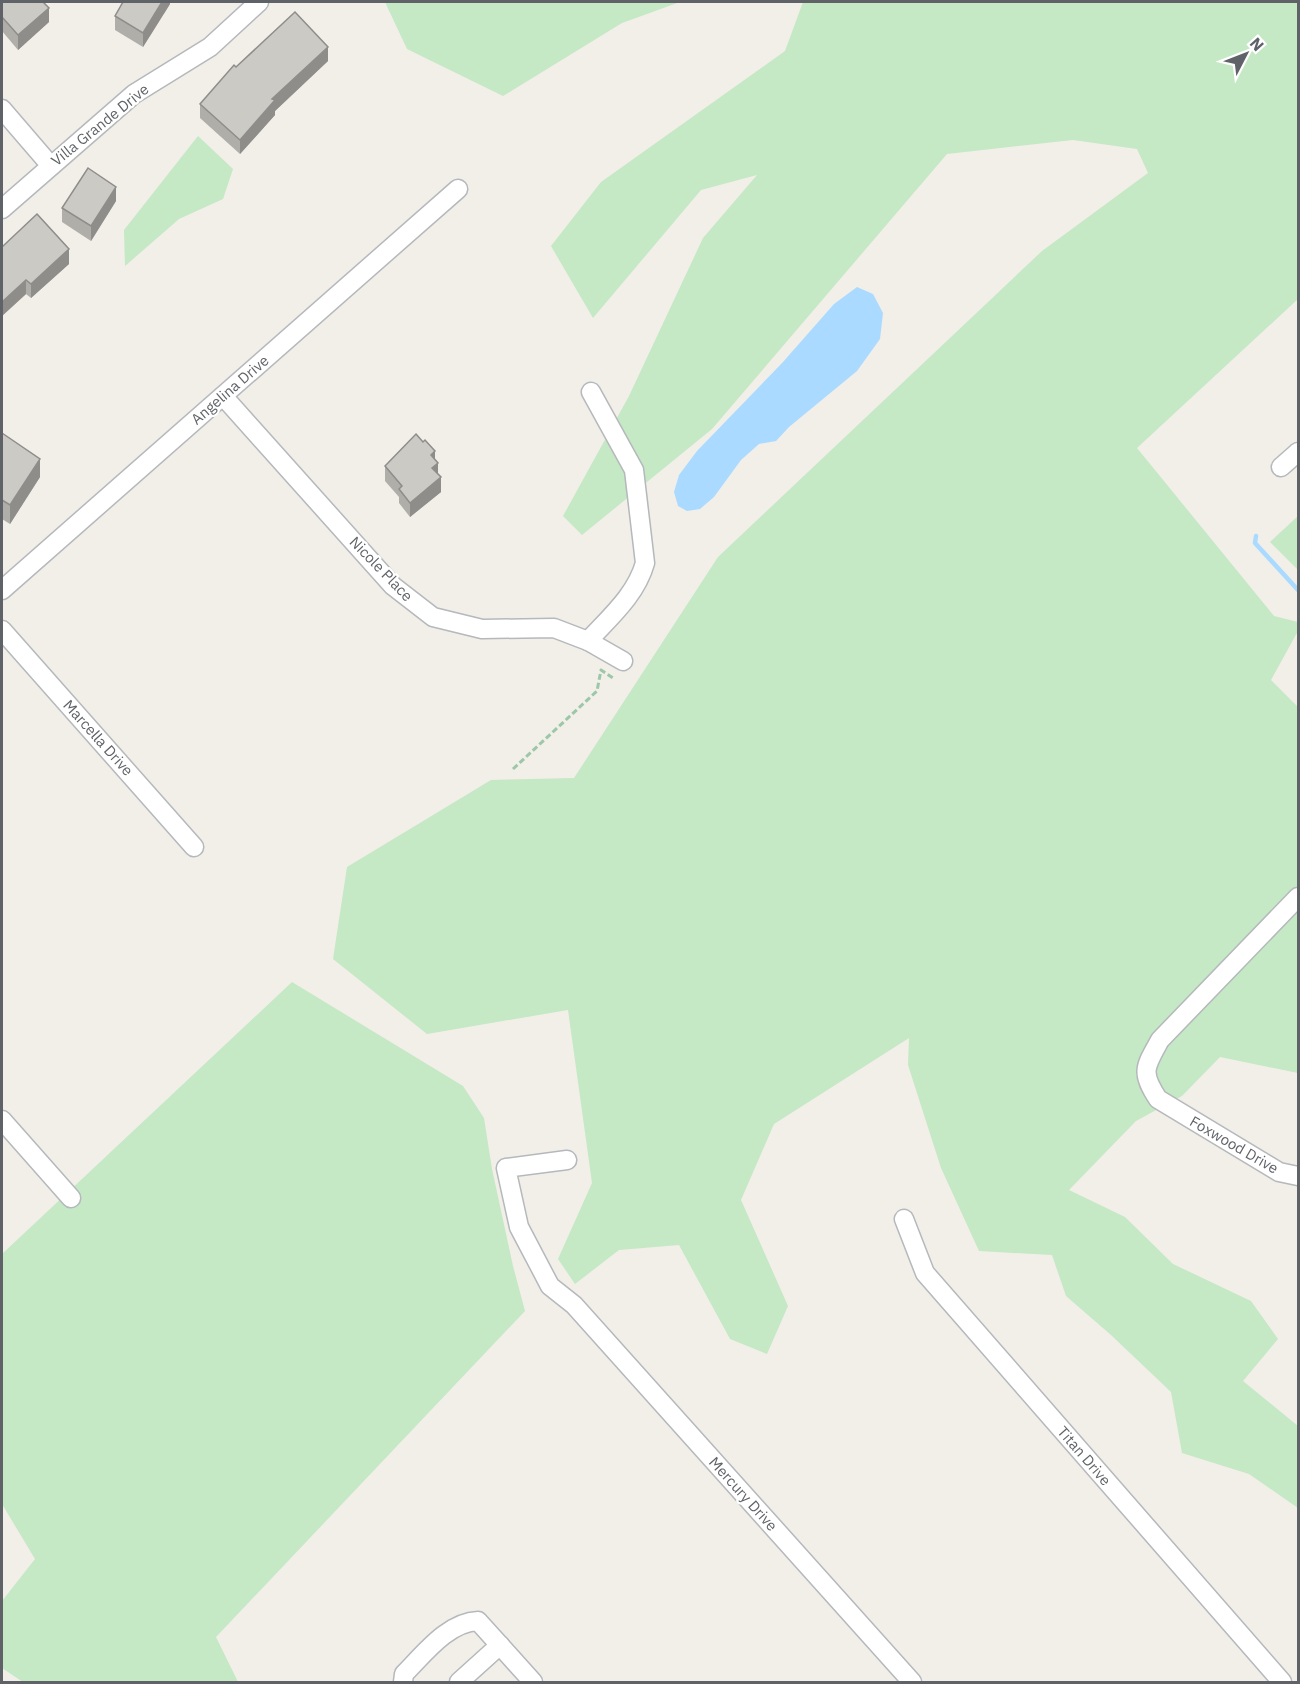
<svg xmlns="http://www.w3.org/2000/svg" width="1300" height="1684" font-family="'IBM Plex Sans',sans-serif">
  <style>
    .green { fill: #c5e8c5 }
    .water { fill: #aadaff }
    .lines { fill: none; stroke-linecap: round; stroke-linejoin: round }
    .stream { stroke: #aadaff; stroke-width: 4.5 }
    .minor-casing { stroke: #b5b8bc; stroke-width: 21 }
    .path { stroke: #9cc7a9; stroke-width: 3; stroke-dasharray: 6 3; stroke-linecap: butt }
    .minor { stroke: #fff; stroke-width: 18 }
    .wall { fill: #afaea9 }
    .shaded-wall { fill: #8f8d8a }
    .building { fill: #cccac5; stroke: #8f8d8a; stroke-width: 1.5 }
    .labels { text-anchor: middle; stroke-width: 4.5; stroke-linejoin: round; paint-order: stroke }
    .street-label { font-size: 15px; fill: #5f6368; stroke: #fff }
  </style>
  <rect width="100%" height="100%" fill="#f1efe8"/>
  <g class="green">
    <path d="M 385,2 L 680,2 L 622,23 L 503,96 L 407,49 Z"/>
    <path d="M 803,2 L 1298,2 L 1298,299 L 1137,448 L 1274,616 L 1298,622 L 1298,631 L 1271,680 L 1298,707 L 1298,1073 L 1220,1057 L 1182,1096 L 1136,1121 L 1069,1190 L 1125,1217 L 1173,1264 L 1251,1301 L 1278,1339 L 1243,1381 L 1298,1426 L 1298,1508 L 1249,1474 L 1182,1453 L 1171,1392 L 1111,1335 L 1066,1296 L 1052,1255 L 979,1251 L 941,1168 L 908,1065 L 909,1038 L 774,1124 L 741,1200 L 788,1306 L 767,1354 L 730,1339 L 679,1245 L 619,1250 L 575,1284 L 558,1259 L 592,1183 L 568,1010 L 427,1034 L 333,959 L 347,867 L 491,780 L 574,778 L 718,557 L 1042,251 L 1148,173 L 1137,149 L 1073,140 L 947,154 L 712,429 L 582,535 L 563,516 L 629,396 L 703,238 L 757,175 L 701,190 L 593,318 L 551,246 L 601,182 L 785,51 Z"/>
    <path d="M 198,136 L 233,169 L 223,199 L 179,219 L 125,266 L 124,230 Z"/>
    <path d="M 1298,516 L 1298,570 L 1270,542 Z"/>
    <path d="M 292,982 L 463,1086 L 484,1118 L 492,1169 L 513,1266 L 525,1311 L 216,1637 L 238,1682 L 23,1682 L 2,1668 L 2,1601 L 35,1559 L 2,1504 L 2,1254 Z"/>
  </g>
  <path class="water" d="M 857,287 L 873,294 L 883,313 L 880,339 L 857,371 L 789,427 L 776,441 L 759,444 L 741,460 L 714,497 L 700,509 L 687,511 L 678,506 L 674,492 L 679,475 L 697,451 L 783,362 L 834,304 Z"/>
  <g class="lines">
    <path class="stream" d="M 1256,536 L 1255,543 L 1298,590"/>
    <defs>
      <g id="minor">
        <path d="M 2,109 L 51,166"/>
        <path d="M 2,209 L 134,94 L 210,47 L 259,2"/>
        <path d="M 223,396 L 393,586 L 433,617 L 482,629 L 554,628 L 588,641 L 623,661"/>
        <path d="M 1281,467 L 1298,452"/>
        <path d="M 2,590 L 458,189"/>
        <path d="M 2,630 L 194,847"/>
        <path d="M 588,641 C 610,617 636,595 645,563 L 634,470 L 591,392"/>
        <path d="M 1298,897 L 1160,1040 C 1145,1067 1140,1072 1158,1099 L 1279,1172 L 1298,1176"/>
        <path d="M 2,1120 L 71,1198"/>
        <path d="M 567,1160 L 506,1168 L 519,1227 L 550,1286 L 574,1305 L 912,1682"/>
        <path d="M 904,1219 L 925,1273 L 1282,1682"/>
        <path d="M 403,1682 L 404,1674 C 424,1654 448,1622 478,1621 L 533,1682"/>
        <path d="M 459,1682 L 500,1645"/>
      </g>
    </defs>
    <use href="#minor" class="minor-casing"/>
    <path class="path" d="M 513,769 L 597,691 L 601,670 L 613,678"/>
    <use href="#minor" class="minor"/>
  </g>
  <g class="wall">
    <path d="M 2,2 L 49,22 L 18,50 L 2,31 Z"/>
    <path d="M 170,2 L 170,4 L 143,47 L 115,30 L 115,16 Z"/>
    <path d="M 328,61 L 275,111 L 275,115 L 240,154 L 200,118 L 200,104 L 236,67 Z"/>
    <path d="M 116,201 L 91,241 L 62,222 L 62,208 Z"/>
    <path d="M 2,247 L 69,264 L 31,298 L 26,294 L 2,316 Z"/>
    <path d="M 2,433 L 40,477 L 10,524 L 2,519 Z"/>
    <path d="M 435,461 L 441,492 L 410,517 L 399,503 L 399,497 L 385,481 L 385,466 Z"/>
  </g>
  <g class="shaded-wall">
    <path d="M 162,2 L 170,2 L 170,4 L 143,47 L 143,33 Z"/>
    <path d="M 49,8 L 49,22 L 18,50 L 18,35 Z"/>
    <path d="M 328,47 L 328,61 L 275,111 L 275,115 L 240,154 L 240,140 L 272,99 Z"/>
    <path d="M 116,187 L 116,201 L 91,241 L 91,226 Z"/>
    <path d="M 69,249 L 69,264 L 31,298 L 31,284 Z"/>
    <path d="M 26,280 L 26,294 L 2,316 L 2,302 Z"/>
    <path d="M 435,451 L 435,465 L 438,463 L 438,477 L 432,468 L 431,455 Z"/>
    <path d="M 40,459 L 40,477 L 10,524 L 10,505 Z"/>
    <path d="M 441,477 L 441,492 L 410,517 L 410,503 Z"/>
  </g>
  <g class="building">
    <path d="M 2,2 L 43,2 L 49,8 L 18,35 L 2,17 Z"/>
    <path d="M 123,2 L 162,2 L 143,33 L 115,16 Z"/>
    <path d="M 295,12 L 328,47 L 272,99 L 275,100 L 240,140 L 200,104 L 234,65 L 236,67 Z"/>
    <path d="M 88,168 L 116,187 L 91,226 L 62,208 Z"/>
    <path d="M 37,214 L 69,249 L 31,284 L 26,280 L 2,302 L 2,247 Z"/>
    <path d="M 2,433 L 40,459 L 10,505 L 2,500 Z"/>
    <path d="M 416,434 L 423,442 L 425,440 L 435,451 L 431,455 L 438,463 L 432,468 L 441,477 L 410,503 L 399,489 L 402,486 L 385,466 Z"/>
  </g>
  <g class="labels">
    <g class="street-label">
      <text transform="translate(100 125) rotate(-39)" y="5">Villa Grande Drive</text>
      <text transform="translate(230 390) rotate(-41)" y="5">Angelina Drive</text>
      <text transform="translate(381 569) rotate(46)" y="5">Nicole Place</text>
      <text transform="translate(98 738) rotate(48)" y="5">Marcella Drive</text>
      <text transform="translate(1234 1145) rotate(30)" y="5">Foxwood Drive</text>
      <text transform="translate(1084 1456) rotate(49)" y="5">Titan Drive</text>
      <text transform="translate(743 1494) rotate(48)" y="5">Mercury Drive</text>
    </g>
  </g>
  <rect width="1300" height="1684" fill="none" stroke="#5f6368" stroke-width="6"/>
  <g transform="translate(1246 54) rotate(48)" stroke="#ffffff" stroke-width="4.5" paint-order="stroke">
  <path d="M0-4.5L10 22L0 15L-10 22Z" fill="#5f6368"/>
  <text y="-9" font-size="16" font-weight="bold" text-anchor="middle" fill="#5f6368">N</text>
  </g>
</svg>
